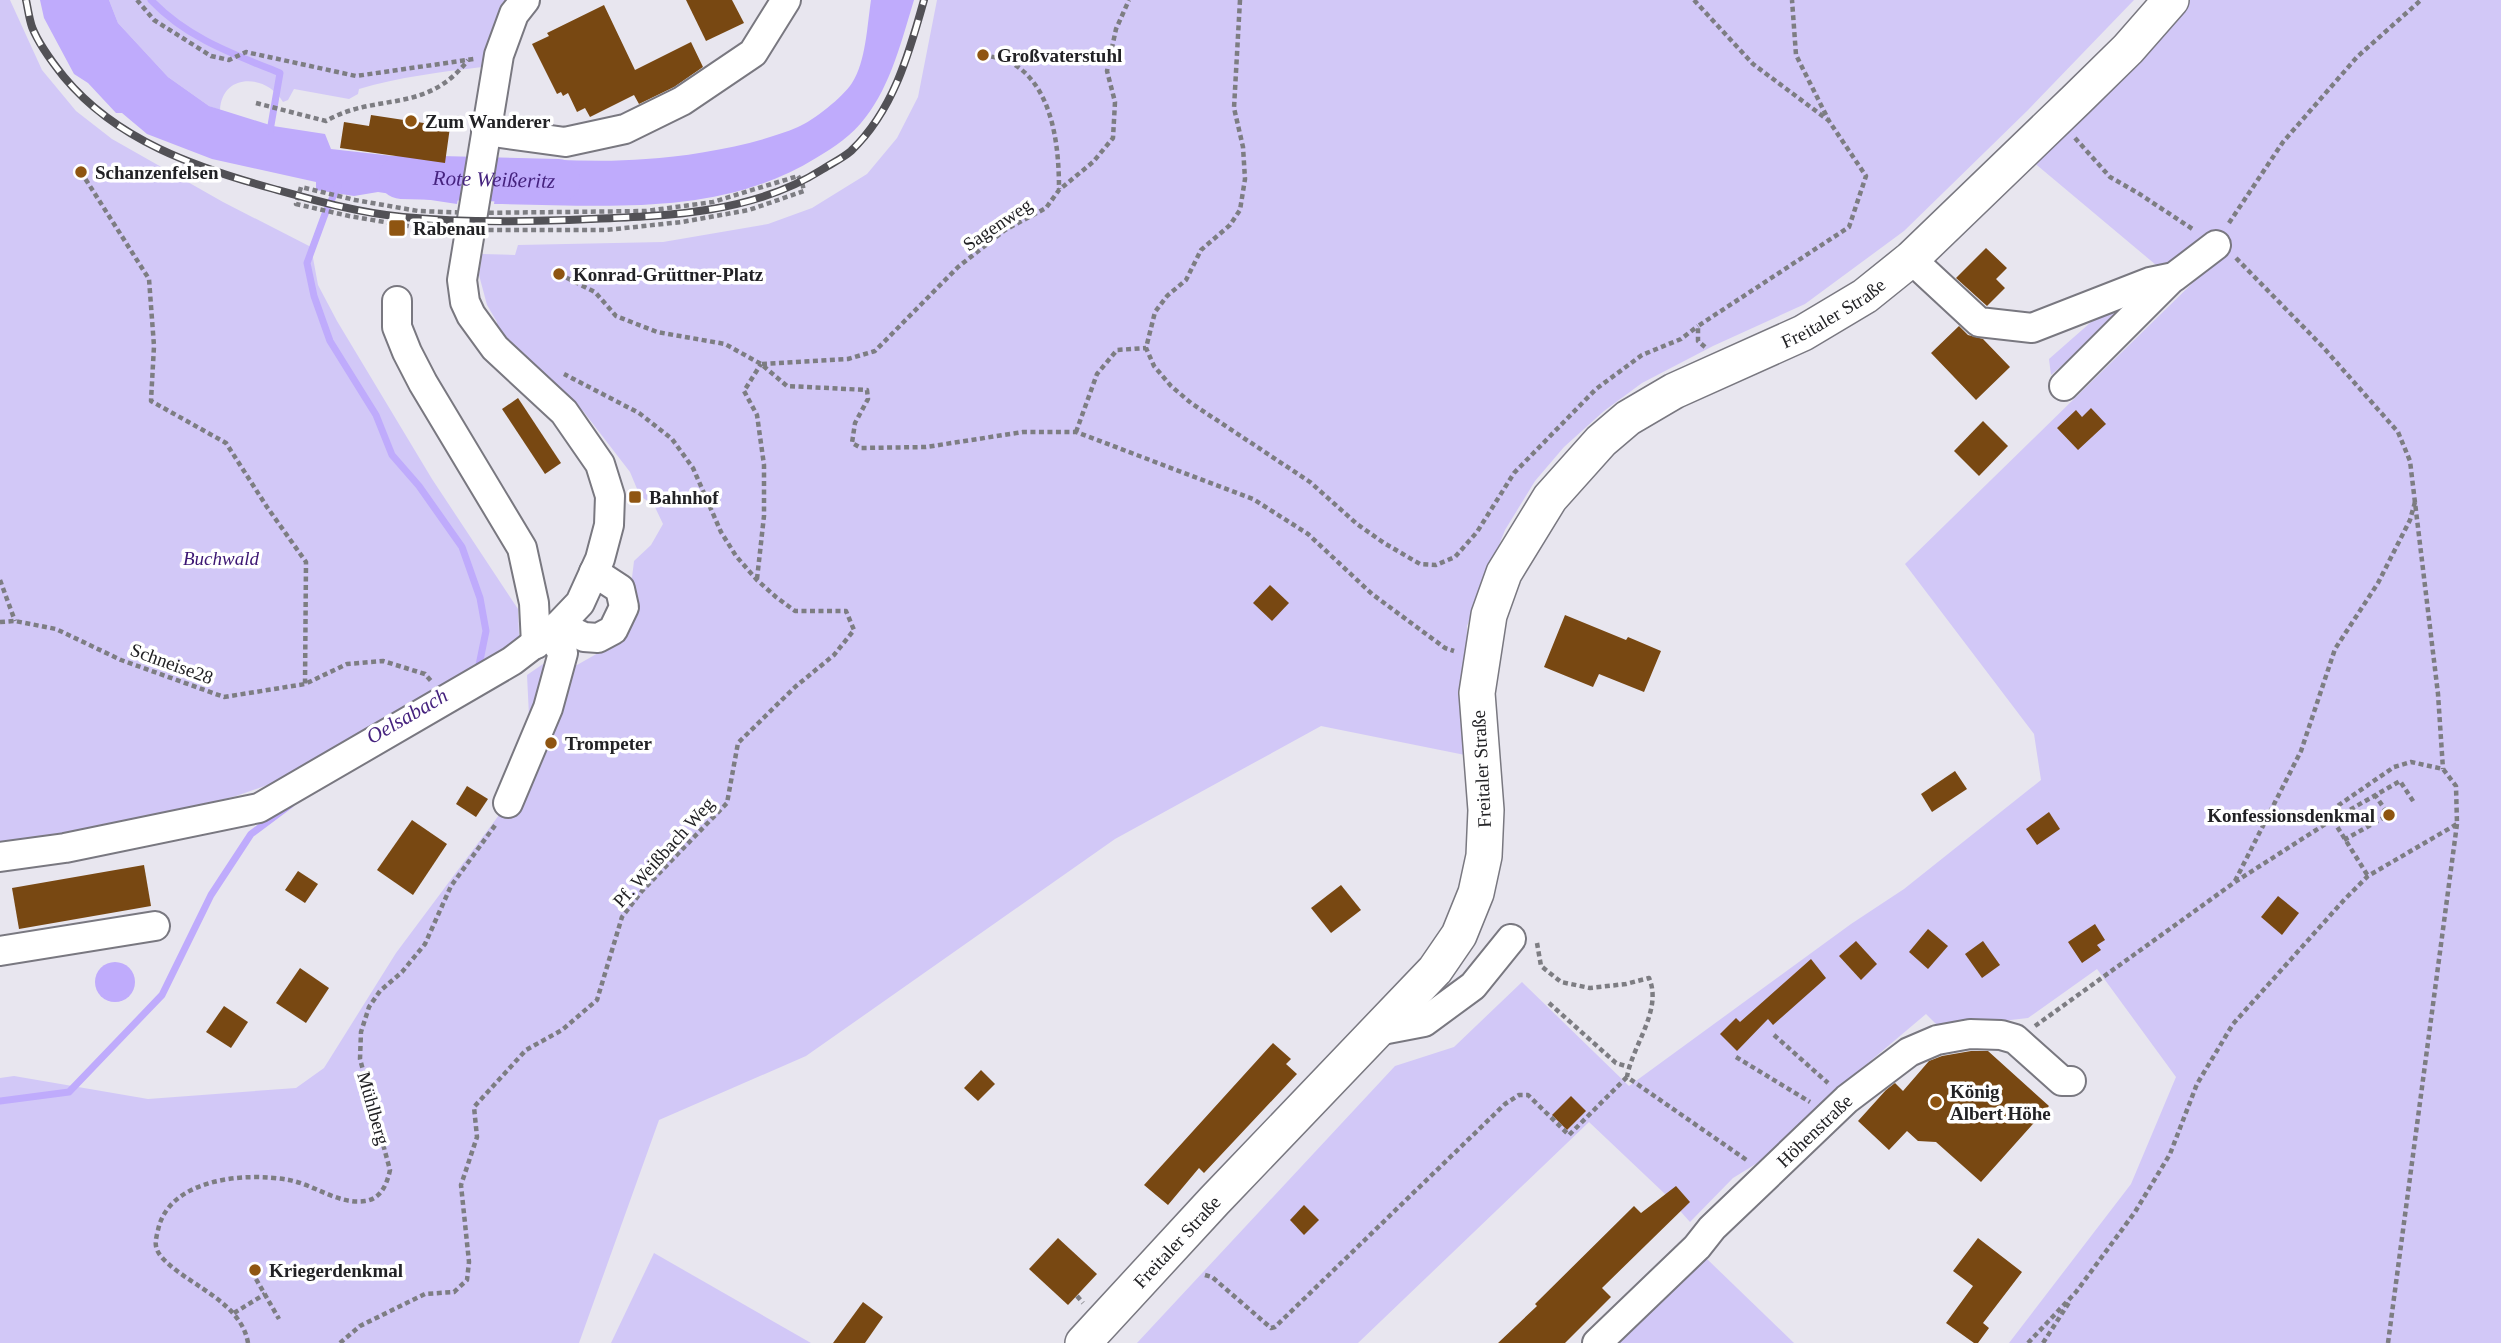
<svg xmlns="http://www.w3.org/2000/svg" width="2501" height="1343" font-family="Georgia,serif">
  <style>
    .green { fill: #d2c8f7 }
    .water { fill: #bfabfc }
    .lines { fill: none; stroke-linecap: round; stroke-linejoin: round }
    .stream { stroke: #bfabfc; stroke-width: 7 }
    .river { stroke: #bfabfc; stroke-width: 44 }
    .building { fill: #784812 }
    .minor-casing { stroke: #797880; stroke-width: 32 }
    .major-casing { stroke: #797880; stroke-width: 38 }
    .path { stroke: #7d7d82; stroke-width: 4.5; stroke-dasharray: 5 3.5; stroke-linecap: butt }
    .minor { stroke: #fff; stroke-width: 28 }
    .major { stroke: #fff; stroke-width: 35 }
    .rail-casing { stroke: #525156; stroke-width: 8 }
    .rail { stroke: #fff; stroke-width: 5; stroke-dasharray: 16; stroke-linecap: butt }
    .poi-dot { fill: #8f5511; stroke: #fff; stroke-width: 2.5 }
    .labels { text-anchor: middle; stroke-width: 7; stroke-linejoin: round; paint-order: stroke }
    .poi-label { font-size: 19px; font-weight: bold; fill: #222225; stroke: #fff; text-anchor: start }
    .street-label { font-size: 19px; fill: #222225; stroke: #fff }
    .park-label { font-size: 19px; font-style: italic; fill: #3c1673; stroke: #fff }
    .water-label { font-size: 21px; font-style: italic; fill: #45227e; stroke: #fff }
  </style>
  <rect width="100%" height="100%" fill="#e8e6ef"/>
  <g class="green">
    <path d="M 0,0 L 10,0 L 42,70 L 76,111 L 112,139 L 223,202 L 311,247 L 318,285 L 337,321 L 432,479 L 518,609 L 519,636 L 515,653 L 279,781 L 236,796 L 169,813 L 70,834 L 0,843 Z"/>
    <path d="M 109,0 L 507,0 L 502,3 L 482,67 C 441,72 399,77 359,89 L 358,94 L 349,99 L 294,89 L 288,100 L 283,102 C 267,74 222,72 220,110 L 209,106 L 168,77 L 118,23 Z"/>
    <path d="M 937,0 L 2134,0 L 2028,110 L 1904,231 L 1805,304 L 1713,346 L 1642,383 L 1604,411 L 1564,447 L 1535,481 L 1505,530 L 1467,626 L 1465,755 L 1321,726 L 1115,839 L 806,1056 L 659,1120 L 579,1343 L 0,1343 L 0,1078 L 14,1076 L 148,1099 L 296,1088 L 324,1068 L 396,953 L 502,811 L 530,736 L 527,675 L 543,664 L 577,665 L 614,644 L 631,586 L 634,561 L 651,545 L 663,524 L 654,505 L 640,496 L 630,472 L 583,411 L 496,338 L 497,322 L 487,305 L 479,275 L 482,254 L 515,255 L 518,245 L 663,242 L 768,224 L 812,208 L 867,174 L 897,138 L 918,97 Z"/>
    <path d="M 2187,0 L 2501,0 L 2501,1343 L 2009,1343 L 2131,1184 L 2176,1077 L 2097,969 L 2028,1018 L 1940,1028 L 1926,1014 L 1836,1090 L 1759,1162 L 1733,1178 L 1690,1222 L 1664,1193 L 1589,1122 L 1358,1343 L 1137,1343 L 1395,1066 L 1454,1047 L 1522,982 L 1629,1086 L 1851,924 L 1904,889 L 2041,780 L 2034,734 L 1905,564 L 2214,262 L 2197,249 L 2051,375 L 2049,359 L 2156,265 L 2032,161 Z"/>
    <path d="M 654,1253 L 811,1343 L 611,1343 Z"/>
    <path d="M 1707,1259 L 1794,1343 L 1615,1343 Z"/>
  </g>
  <g class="water">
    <path d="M 40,0 L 109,0 L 118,23 L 168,77 L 209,106 L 273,126 L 325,134 L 331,149 L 464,164 L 457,204 L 378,192 L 354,196 L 316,190 L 316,182 L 212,159 L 147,134 L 122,113 L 116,113 L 88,83 L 74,74 L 44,18 Z"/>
    <path d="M 871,0 L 914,0 C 902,39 891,85 865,118 C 852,135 835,147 816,158 C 719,218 603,205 494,204 L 501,158 C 549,159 599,163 646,159 C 692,156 756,145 798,127 C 814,120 842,98 852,83 C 866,61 867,26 871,0 Z"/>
    <circle cx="115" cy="982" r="20"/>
  </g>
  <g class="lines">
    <g class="stream">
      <path d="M 151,0 C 187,38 233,54 280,73 L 270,131"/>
      <path d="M 338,186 L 325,214 L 307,263 L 314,296 L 330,341 L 376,415 L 392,455 L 419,486 L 462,547 L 480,598 L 486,631 L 478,670"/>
      <path d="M 0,1101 L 69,1092 L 162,995 L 211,895 L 251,834 L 290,805"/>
    </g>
    <path class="river" id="s1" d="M 401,177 L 558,181"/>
  </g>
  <g class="building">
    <path d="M 686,0 L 732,0 L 744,23 L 706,41 Z"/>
    <path d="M 604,5 L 635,70 L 691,42 L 703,67 L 674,87 L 639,104 L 634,95 L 590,117 L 585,108 L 577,112 L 568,93 L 563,96 L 561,92 L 557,94 L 532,44 L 549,36 L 547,33 Z"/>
    <path d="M 371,115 L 450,127 L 445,163 L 340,148 L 344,122 L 369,126 Z"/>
    <path d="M 1986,248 L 2007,268 L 1996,279 L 2005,288 L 1987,306 L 1956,278 Z"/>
    <path d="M 1959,326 L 1968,335 L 1983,339 L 2010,367 L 1976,400 L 1931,353 Z"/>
    <path d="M 518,398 L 561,463 L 545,474 L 502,409 Z"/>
    <path d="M 2091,408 L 2106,424 L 2078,450 L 2057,428 L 2076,410 L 2082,417 Z"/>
    <path d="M 1983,421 L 2008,446 L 1979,476 L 1954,451 Z"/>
    <path d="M 1270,585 L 1289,603 L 1272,621 L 1253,603 Z"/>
    <path d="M 1565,615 L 1626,640 L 1628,637 L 1661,651 L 1644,692 L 1599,674 L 1593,687 L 1544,667 Z"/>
    <path d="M 1955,771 L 1967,789 L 1932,812 L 1921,794 Z"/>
    <path d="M 467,786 L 488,799 L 476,817 L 456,804 Z"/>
    <path d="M 2049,812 L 2060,829 L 2037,845 L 2026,829 Z"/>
    <path d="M 412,820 L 447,844 L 413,895 L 377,870 Z"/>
    <path d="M 144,865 L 151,906 L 19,929 L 12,888 Z"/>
    <path d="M 298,871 L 318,884 L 305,903 L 285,890 Z"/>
    <path d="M 1341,885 L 1361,910 L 1331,933 L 1311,908 Z"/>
    <path d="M 2278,896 L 2299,913 L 2282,935 L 2261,917 Z"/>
    <path d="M 2095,924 L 2105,940 L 2097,945 L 2101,950 L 2082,963 L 2068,942 Z"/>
    <path d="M 1928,929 L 1948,946 L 1928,969 L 1909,952 Z"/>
    <path d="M 1856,941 L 1877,964 L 1861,980 L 1839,956 Z"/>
    <path d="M 1983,941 L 2000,965 L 1982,978 L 1965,954 Z"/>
    <path d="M 1811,959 L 1826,978 L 1773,1025 L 1768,1019 L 1737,1051 L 1720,1034 L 1736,1018 L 1740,1022 Z"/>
    <path d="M 300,968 L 329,988 L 306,1023 L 276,1003 Z"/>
    <path d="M 224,1006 L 248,1022 L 231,1048 L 206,1032 Z"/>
    <path d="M 1273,1043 L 1291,1059 L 1286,1064 L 1297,1074 L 1204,1173 L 1199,1168 L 1168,1205 L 1144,1185 Z"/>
    <path d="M 1971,1051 L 1988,1051 L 2049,1106 L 1981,1182 L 1936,1142 L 1918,1141 L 1907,1131 L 1889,1150 L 1858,1121 L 1886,1090 L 1895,1083 L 1903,1091 L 1929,1061 L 1942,1056 Z"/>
    <path d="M 981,1070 L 995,1084 L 978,1101 L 964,1088 Z"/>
    <path d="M 1571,1096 L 1586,1111 L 1567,1130 L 1552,1115 Z"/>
    <path d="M 1676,1186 L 1690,1202 L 1602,1288 L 1611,1297 L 1565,1343 L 1498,1343 L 1537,1306 L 1535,1304 L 1634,1206 L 1641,1213 Z"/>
    <path d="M 1304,1205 L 1319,1220 L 1304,1235 L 1290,1220 Z"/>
    <path d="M 1058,1238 L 1097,1274 L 1068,1305 L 1029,1269 Z"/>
    <path d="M 1978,1238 L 2022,1272 L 1983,1323 L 1989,1328 L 1978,1343 L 1974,1343 L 1946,1323 L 1973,1286 L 1953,1271 Z"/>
    <path d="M 863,1302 L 883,1317 L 865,1343 L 833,1343 Z"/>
  </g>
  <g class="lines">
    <defs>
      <g id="minor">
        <path d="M 486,131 L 565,142 L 625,129 L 682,101 L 753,53 L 786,0"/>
        <path d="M 1911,259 L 1979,322 L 2032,328 L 2150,282 L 2174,277 L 2216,245"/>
        <path d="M 397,301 L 397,327 L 407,352 L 423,383 L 522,548 L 534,603 L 536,644"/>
        <path d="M 2064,386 L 2171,279"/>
        <path d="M 559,625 L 584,637 L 598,638 L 613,630 L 624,607 L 620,589 L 594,572"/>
        <path d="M 508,803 L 548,708 L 563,653 L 549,633"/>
        <path d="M 0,857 L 65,848 L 259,808 L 512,661 L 559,625 L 580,603 L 600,559 L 609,525 L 610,496 L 600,464 L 564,412 L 495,348 L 471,315 L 465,302 L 462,280 L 499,55 L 514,14 L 525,0"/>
        <path d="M 0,951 L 155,926"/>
        <path d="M 1377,1031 L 1424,1022 L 1473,986 L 1511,939"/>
        <path id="s2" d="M 1597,1343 L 1697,1247 L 1712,1228 L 1847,1099 L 1909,1052 L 1937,1040 L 1970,1034 L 2001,1035 L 2015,1039 L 2062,1081 L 2071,1081"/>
      </g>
      <g id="major">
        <path id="s3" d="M 1083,1343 L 1214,1201 L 1435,970 L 1459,935 L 1476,893 L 1484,856 L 1486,810 L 1477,693 L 1489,615 L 1504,573 L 1550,498 L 1601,441 L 1628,418 L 1674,391 L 1803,333 L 1865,296 L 1911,259 L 2076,100 L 2128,49 L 2171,0"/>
      </g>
    </defs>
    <use href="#minor" class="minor-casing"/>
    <use href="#major" class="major-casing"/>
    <g class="path">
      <path d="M 137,0 L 154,20 L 211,56 L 229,60 L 246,52 L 356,76 L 474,59"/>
      <path d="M 1240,0 L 1234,108 L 1243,147 L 1245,179 L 1240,210 L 1230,225 L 1201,250 L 1186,280 L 1167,296 L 1155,312 L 1146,348 L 1154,366 L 1171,386 L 1191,403 L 1310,482 L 1357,524 L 1384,543 L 1420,564 L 1436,565 L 1455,557 L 1477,532 L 1514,473 L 1596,389 L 1642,355 L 1681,339 L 1698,326"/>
      <path d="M 1694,0 L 1753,64 L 1828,120"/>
      <path d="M 983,55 C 992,57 1003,58 1010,62 C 1053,85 1059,146 1059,189"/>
      <path d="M 256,103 L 326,121 C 376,92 426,115 468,60"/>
      <path d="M 2075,138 L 2110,177 L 2138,193 L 2194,230"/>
      <path d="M 81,172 L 149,279 L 154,346 L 151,401 L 226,443 L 267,507 L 306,562 L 305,684"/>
      <path d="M 798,176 L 802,182 L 804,191 L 749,210 L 682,222 L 606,230 L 470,230 L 414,227 L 349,216 L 296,204 L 301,187 L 355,200 L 418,211 L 473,213 L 646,211 L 713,202 Z"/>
      <path d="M 2229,223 L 2283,142 L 2357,57 L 2421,0"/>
      <path d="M 2236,258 L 2323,347 L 2398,432 L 2410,461 L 2438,694 L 2443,769"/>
      <path d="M 559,274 L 595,292 L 616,316 L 657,332 L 725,344 L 761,364 L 787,386 L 867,390 L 868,399 L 855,423 L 852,443 L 861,448 L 926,447 L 1023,432 L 1076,432 L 1253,499 L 1308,534 L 1372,594 L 1445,648 L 1454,651"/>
      <path d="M 1705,347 L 1698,341 L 1698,326 L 1849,227 L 1866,176 L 1829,121 L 1796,55 L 1792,0"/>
      <path d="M 762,364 L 848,359 L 875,351 L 958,267 L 1005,230 L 1046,208 L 1059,190 L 1093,162 L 1113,138 L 1115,102 L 1107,71 L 1116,29 L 1129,0"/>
      <path d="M 1076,432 L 1097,374 L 1117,350 L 1146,348"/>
      <path d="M 757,579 L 764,516 L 764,465 L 757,415 L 744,391 L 761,364"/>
      <path d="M 0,580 L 15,621"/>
      <path d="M 0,622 L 15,621 L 56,629 L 121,660 L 224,697 L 305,684 L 347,664 L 383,661 L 425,674 L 431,681"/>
      <path d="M 2333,820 L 2368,876"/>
      <path d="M 2344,840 L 2383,818 L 2386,811 L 2375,795"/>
      <path d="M 2235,881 L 2301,751 L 2335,649 L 2378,583 L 2410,520 L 2415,502"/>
      <path d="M 1537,943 L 1541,966 L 1561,982 L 1590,988 L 1626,984 L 1649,978 C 1663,1010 1632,1046 1627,1077 L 1748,1161"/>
      <path d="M 1549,1003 L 1616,1063 L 1629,1067"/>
      <path d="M 2035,1026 L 2235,882 L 2327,823 L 2400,781 L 2415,804"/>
      <path d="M 1774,1035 L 1828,1083"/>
      <path d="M 1736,1057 L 1810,1102"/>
      <path d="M 1205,1275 L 1212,1277 L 1271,1328 L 1275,1327 L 1505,1104 L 1519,1095 L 1528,1095 L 1569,1135 L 1627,1077"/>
      <path d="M 256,1279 L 279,1319"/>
      <path d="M 1077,1296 L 1083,1303"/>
      <path d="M 234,1313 L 265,1294"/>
      <path d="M 248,1343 C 242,1306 199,1289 172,1267 C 166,1262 157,1254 156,1246 C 155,1242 157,1234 158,1230 C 169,1178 246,1172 289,1180 C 315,1185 339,1205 365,1201 C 381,1199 387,1184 390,1170 L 360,1059 L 361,1032 L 369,1007 L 380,991 L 402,972 L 425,944 L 451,886 L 496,824"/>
      <path d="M 340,1343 L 360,1326 L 425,1294 L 454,1292 L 467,1280 L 469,1262 L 461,1185 L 477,1137 L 474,1107 L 526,1050 L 562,1030 L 597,1000 L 622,917 L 642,891 L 727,803 L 738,743 L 795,687 L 834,655 L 854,630 L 846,611 L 795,611 L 776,597 L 757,580 L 736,556 L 721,532 L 693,468 L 672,439 L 639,413 L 564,374"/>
      <path d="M 2028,1343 L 2076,1292 L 2135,1212 L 2170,1154 L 2197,1084 L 2233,1024 L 2344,900 L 2368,876 L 2457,824 L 2456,786 L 2443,769 L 2411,762 L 2394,767 L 2336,807 L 2327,823"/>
      <path d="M 2043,1343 L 2070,1301"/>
      <path d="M 2388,1343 L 2457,824"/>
    </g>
    <use href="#minor" class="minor"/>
    <use href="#major" class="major"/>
    <defs>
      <path id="rail" d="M 26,0 C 28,9 29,18 32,27 C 39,45 52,62 64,77 C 117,141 197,168 274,189 C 317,201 359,213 403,217 C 465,223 527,222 590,219 C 669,216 754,213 823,169 C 832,163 843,158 851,151 C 893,111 909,54 924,0"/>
    </defs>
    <use href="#rail" class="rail-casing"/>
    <use href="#rail" class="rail"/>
  </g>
  <g class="poi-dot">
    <circle cx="983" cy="55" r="7"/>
    <circle cx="411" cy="121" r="7"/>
    <circle cx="81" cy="172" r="7"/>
    <rect x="388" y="219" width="18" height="18" rx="3.5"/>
    <circle cx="559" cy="274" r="7"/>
    <rect x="628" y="490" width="14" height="14" rx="3.5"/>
    <circle cx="551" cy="743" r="7"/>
    <circle cx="2389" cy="815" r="7"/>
    <circle cx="1936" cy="1102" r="7"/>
    <circle cx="255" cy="1270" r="7"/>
  </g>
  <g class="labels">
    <g class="poi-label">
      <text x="997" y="62">Großvaterstuhl</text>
      <text x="425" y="128">Zum Wanderer</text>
      <text x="95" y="179">Schanzenfelsen</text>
      <text x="413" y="235">Rabenau</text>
      <text x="573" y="281">Konrad-Grüttner-Platz</text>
      <text x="649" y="504">Bahnhof</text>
      <text x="565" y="750">Trompeter</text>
      <text x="2375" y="822" text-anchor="end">Konfessionsdenkmal</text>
      <text x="1950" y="1098">König<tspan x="1950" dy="22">Albert Höhe</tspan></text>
      <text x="269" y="1277">Kriegerdenkmal</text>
    </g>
    <g class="street-label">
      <text transform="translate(997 224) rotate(-34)" y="7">Sagenweg</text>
      <text dy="7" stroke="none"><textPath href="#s3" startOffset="1356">Freitaler Straße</textPath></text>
      <text transform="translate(172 663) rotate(20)" y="7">Schneise28</text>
      <text transform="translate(1481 769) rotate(-93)" y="7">Freitaler Straße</text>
      <text transform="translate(663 852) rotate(-48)" y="7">Pf. Weißbach Weg</text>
      <text transform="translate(374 1108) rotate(74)" y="7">Mühlberg</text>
      <text dy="7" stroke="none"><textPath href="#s2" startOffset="304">Höhenstraße</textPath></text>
      <text dy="7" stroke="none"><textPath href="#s3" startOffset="138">Freitaler Straße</textPath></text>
    </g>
    <g class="park-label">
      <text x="221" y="565">Buchwald</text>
    </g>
    <g class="water-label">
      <text dy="7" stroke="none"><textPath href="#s1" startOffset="93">Rote Weißeritz</textPath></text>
      <text transform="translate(407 716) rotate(-30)" y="7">Oelsabach</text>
    </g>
  </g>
</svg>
